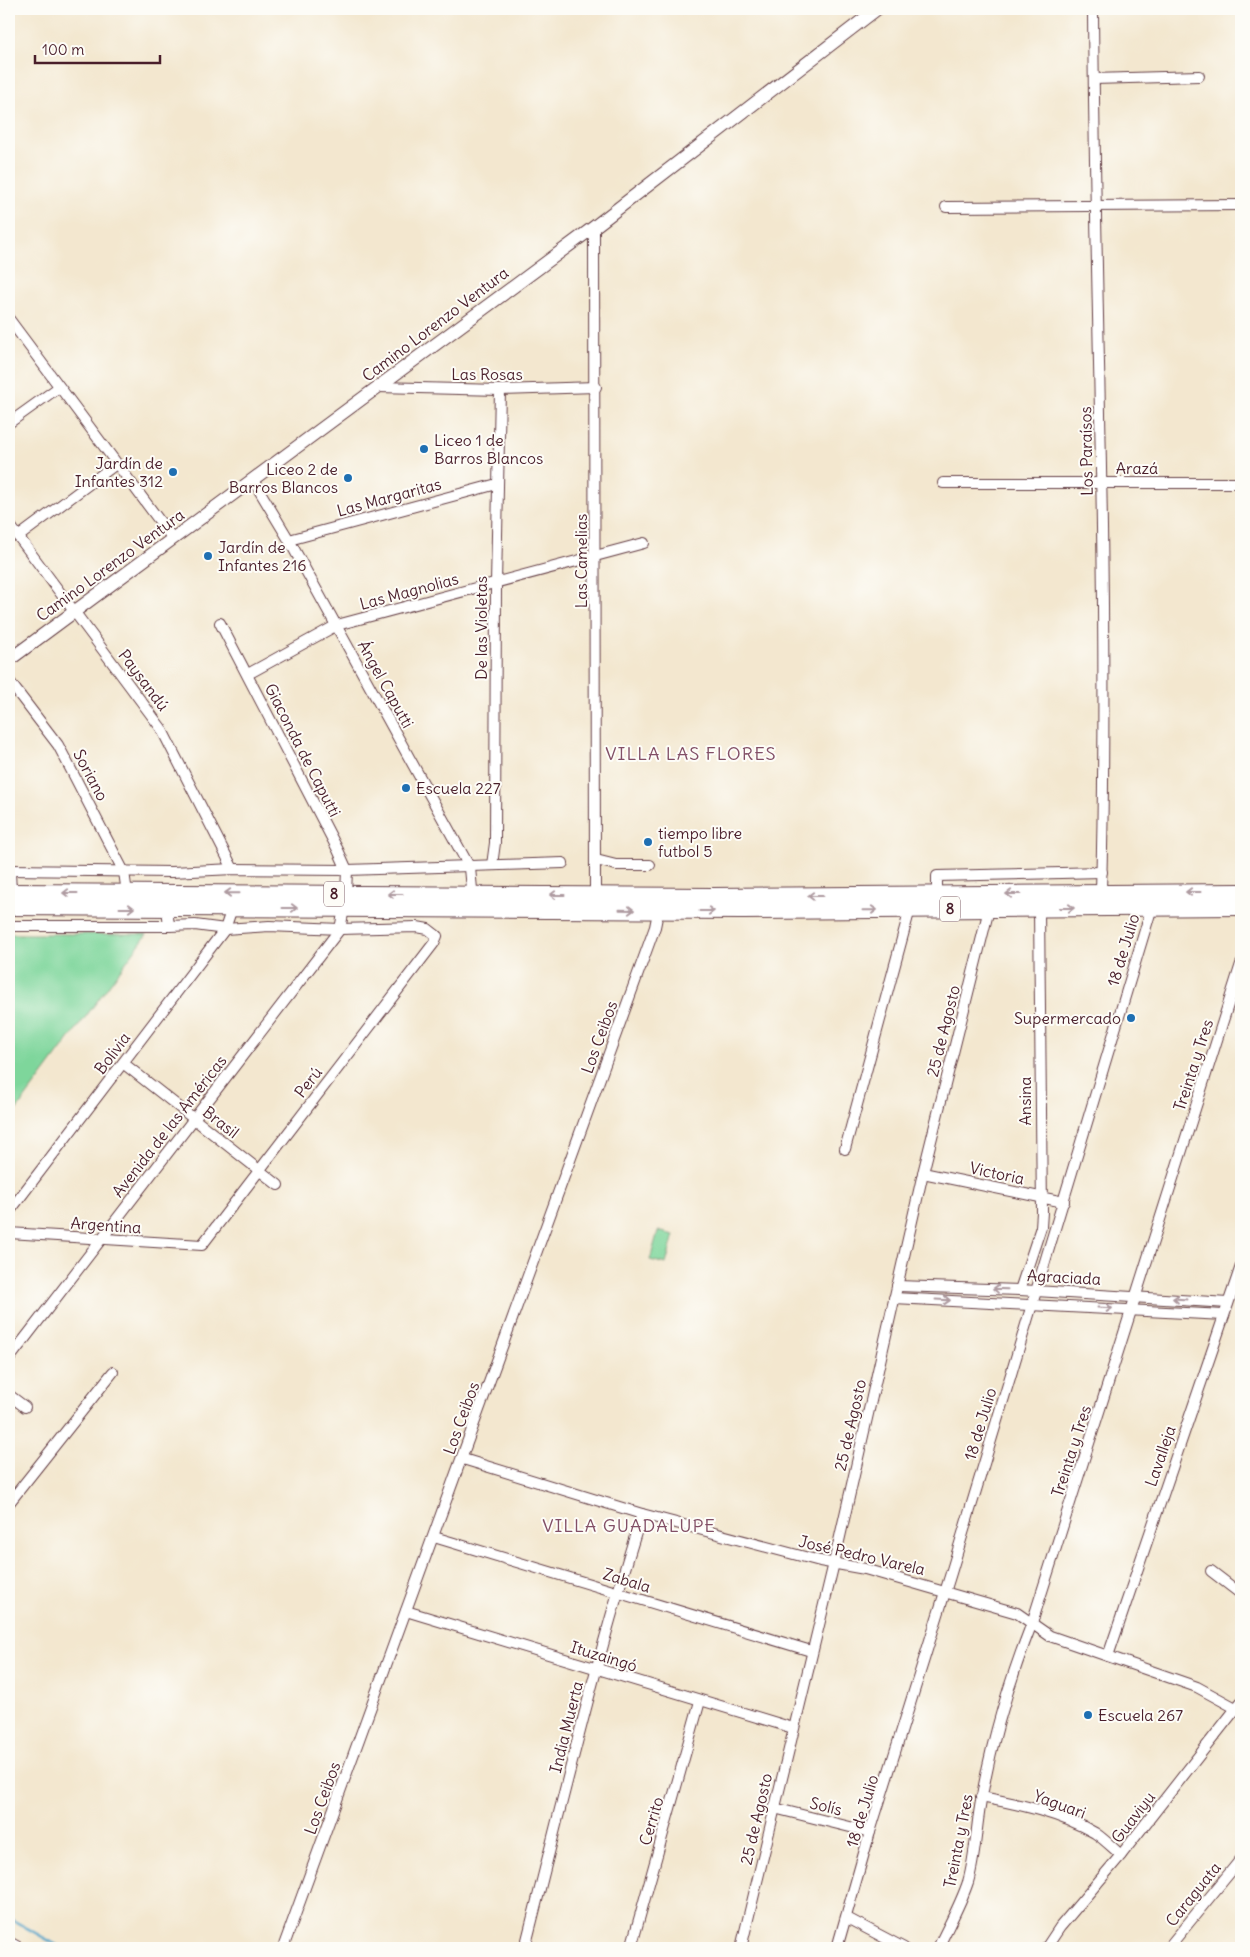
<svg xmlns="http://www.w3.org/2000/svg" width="1250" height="1957" font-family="Delius,sans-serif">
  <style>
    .green { fill: #7ed69b; stroke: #647a63 }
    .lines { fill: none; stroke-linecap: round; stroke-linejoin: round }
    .stream { stroke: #4fa5cb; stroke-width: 2.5 }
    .minor-casing { stroke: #633d44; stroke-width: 12 }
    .tertiary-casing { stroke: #633d44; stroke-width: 14 }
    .trunk-casing { stroke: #633d44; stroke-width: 18 }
    .minor { stroke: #fff; stroke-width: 10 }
    .tertiary { stroke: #fff; stroke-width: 12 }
    .trunk { stroke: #fff; stroke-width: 16 }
    .oneway { stroke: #ae9aa0 }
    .poi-dot { fill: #1f6fb2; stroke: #fdfcf7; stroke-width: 2 }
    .labels { text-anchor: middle; stroke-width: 4; stroke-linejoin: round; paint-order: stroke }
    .shield { fill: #fdfcf7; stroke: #806168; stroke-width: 1 }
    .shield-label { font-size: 15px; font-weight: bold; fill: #4a1f2b }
    .street-label { font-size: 16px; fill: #4a1f2b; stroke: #fdfcf7 }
    .poi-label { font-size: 16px; fill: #4a1f2b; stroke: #fdfcf7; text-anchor: start }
    .neighbourhood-label { font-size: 18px; letter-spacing: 1px; fill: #824f66; stroke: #fdfcf7 }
  </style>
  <rect width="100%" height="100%" fill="#fdfcf7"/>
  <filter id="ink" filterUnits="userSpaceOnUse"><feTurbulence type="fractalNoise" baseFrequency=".02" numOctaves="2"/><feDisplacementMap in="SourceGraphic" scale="10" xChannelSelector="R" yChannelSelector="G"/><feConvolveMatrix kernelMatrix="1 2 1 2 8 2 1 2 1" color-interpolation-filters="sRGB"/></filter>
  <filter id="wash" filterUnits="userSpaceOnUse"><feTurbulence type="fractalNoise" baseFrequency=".0096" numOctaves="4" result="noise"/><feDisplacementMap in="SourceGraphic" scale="20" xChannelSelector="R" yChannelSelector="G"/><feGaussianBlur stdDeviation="1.12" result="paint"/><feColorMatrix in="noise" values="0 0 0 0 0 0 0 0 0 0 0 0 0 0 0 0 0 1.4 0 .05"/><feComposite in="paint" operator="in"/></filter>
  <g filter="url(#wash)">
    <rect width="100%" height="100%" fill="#f3e7cf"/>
    <g class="green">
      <path d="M 9,934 L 147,934 L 9,1120 Z"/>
      <path d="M 658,1231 L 674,1235 L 666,1264 L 650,1260 Z"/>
    </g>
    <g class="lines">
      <path class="stream" d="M 9,1918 L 62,1948"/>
    </g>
  </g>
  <g filter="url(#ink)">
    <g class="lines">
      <defs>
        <g id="minor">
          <path d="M 1093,9 C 1095,303 1109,597 1101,892"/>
          <path d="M 1094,79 L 1199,76"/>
          <path d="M 946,207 L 1241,205"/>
          <path d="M 594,227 L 595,895"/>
          <path d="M 9,319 L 173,539"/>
          <path d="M 378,387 L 500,390 L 596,387"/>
          <path d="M 9,423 L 59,387"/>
          <path d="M 253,480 L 289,540 L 470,868 L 473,900"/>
          <path d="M 943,483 L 1241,483"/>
          <path d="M 9,524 L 161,728 L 233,869"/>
          <path d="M 18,537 L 116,464"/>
          <path d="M 289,540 L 497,484"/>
          <path d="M 220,623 L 338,850 L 347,870 L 346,894"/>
          <path d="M 248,674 L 337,625 L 644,543"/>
          <path d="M 9,681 L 58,745 L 67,762 L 124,872 L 127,893"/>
          <path d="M 596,860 L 616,865 L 650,865"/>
          <path d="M 492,865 L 495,843 L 496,584 L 500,390"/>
          <path d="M 9,870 L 172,872 L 233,869 L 347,870 L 563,863"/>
          <path d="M 937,895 L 937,876 L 1102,872"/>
          <path d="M 9,926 L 169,926"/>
          <path d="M 123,1063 L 278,1185"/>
          <path d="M 845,1149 L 910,909"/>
          <path d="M 923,1173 L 1064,1202"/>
          <path d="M 9,1212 L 225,929 L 232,908"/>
          <path d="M 9,1233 L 202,1245 L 434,943 L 437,936 L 428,929 L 417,927 L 340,929 L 269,926 L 225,929 L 195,925 L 169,926 L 167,908"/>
          <path d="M 897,1286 L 1020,1290 L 1228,1303"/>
          <path d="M 1020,1290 L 1041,1227 L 1042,1212 L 1039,908"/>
          <path d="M 894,1298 L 1224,1315"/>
          <path d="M 9,1359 L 340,929 L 344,909"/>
          <path d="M 9,1395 L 25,1407"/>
          <path d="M 463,1459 L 642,1514 L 820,1561 L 865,1569 L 1017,1613 L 1050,1636 L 1197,1687 L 1241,1711"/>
          <path d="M 9,1503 L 113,1372"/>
          <path d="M 434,1537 L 811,1651"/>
          <path d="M 1211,1571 L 1241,1594"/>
          <path d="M 406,1611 L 793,1728"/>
          <path d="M 1108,1656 L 1241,1266"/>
          <path d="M 981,1797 C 1019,1804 1061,1813 1095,1833 C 1104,1839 1113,1848 1121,1855"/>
          <path d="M 774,1808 L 870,1832"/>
          <path d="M 847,1918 L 904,1948"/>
          <path d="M 9,1942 L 20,1948"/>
          <path d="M 283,1948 L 655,927 L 659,907"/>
          <path d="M 525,1948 C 562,1803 596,1657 642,1514"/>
          <path d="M 631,1948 L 700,1701"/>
          <path d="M 741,1948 L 834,1563 L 923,1173 L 989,909"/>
          <path d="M 837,1948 L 870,1832 L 951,1573 L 1152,907"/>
          <path d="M 938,1948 C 948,1926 960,1906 968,1882 C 976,1855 976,1824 982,1796 C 993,1734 1009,1682 1032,1623 L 1241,964"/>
          <path d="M 1046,1948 L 1060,1927 L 1121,1855 L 1241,1702"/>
          <path d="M 1168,1948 L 1241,1859"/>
        </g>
        <g id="tertiary">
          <path d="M 9,660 L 594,227 L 877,9"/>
          <path d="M 9,872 L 10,892"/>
        </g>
        <g id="trunk">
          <path d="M 9,892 L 713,896 L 1241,892"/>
          <path d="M 9,907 L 743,911 L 1241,907"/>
        </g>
      </defs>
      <use href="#minor" class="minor-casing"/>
      <use href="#tertiary" class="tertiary-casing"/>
      <use href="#trunk" class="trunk-casing"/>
      <use href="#minor" class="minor"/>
      <use href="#tertiary" class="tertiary"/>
      <use href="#trunk" class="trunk"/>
    </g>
    <defs><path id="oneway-shaft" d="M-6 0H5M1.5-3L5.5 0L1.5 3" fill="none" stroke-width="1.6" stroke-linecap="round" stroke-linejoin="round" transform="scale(1.25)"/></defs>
    <g class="oneway">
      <use href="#oneway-shaft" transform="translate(1193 892) rotate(180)"/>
      <use href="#oneway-shaft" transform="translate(70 893) rotate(-180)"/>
      <use href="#oneway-shaft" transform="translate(232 893) rotate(-179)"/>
      <use href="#oneway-shaft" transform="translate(395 894) rotate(180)"/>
      <use href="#oneway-shaft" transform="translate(1013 894) rotate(180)"/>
      <use href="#oneway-shaft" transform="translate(557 895) rotate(180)"/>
      <use href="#oneway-shaft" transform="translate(815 896) rotate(180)"/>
      <use href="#oneway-shaft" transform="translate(127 908)"/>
      <use href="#oneway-shaft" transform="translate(290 908)"/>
      <use href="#oneway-shaft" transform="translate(1067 908)"/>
      <use href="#oneway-shaft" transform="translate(627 910) rotate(1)"/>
      <use href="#oneway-shaft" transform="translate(870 910) rotate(-1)"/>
      <use href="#oneway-shaft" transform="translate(707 911)"/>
      <use href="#oneway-shaft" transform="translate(1000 1289) rotate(-178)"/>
      <use href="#oneway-shaft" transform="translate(1180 1299) rotate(-176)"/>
      <use href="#oneway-shaft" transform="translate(943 1300) rotate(3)"/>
      <use href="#oneway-shaft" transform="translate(1105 1308) rotate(3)"/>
    </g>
  </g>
  <g class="poi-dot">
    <circle cx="424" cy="449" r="5"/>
    <circle cx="173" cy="472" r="5"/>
    <circle cx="348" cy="478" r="5"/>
    <circle cx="208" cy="556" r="5"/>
    <circle cx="406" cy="788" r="5"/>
    <circle cx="648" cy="842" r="5"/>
    <circle cx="1131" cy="1018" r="5"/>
    <circle cx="1088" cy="1715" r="5"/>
  </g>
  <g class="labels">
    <g class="shield">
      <rect x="324" y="881.5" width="20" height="25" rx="4"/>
      <rect x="940" y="896.5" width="20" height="25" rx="4"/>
    </g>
    <g class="shield-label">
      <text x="334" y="899">8</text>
      <text x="950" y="914">8</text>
    </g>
    <g class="street-label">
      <text transform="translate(435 324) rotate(-37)" y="6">Camino Lorenzo Ventura</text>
      <text x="487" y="380">Las Rosas</text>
      <text transform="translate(1086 451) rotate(-91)" y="6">Los Paraísos</text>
      <text x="1137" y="474">Arazá</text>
      <text transform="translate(389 497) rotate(-15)" y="6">Las Margaritas</text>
      <text transform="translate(581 561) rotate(-90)" y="6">Las Camelias</text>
      <text transform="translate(110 565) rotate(-36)" y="6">Camino Lorenzo Ventura</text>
      <text transform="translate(409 591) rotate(-15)" y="6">Las Magnolias</text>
      <text transform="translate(481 628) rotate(-90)" y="6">De las Violetas</text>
      <text transform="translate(144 680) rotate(53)" y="6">Paysandú</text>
      <text transform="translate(386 684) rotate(61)" y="6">Ángel Caputti</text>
      <text transform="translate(303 750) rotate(63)" y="6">Giaconda de Caputti</text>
      <text transform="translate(91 775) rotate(62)" y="6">Soriano</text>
      <text transform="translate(1123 950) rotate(-73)" y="6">18 de Julio</text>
      <text transform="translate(943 1031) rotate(-76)" y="6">25 de Agosto</text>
      <text transform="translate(599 1037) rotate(-70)" y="6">Los Ceibos</text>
      <text transform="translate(112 1053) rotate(-53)" y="6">Bolivia</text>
      <text transform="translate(1193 1065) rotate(-72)" y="6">Treinta y Tres</text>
      <text transform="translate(308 1082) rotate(-52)" y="6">Perú</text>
      <text transform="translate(1025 1101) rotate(-90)" y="6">Ansina</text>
      <text transform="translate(221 1122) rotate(38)" y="6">Brasil</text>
      <text transform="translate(169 1126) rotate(-52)" y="6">Avenida de las Américas</text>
      <text transform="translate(997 1173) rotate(12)" y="6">Victoria</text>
      <text transform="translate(106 1225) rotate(4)" y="6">Argentina</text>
      <text transform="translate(1064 1277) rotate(3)" y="6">Agraciada</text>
      <text transform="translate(461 1418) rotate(-70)" y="6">Los Ceibos</text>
      <text transform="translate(980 1424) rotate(-73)" y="6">18 de Julio</text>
      <text transform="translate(850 1425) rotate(-77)" y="6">25 de Agosto</text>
      <text transform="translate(1071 1451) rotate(-72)" y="6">Treinta y Tres</text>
      <text transform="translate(1160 1456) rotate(-71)" y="6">Lavalleja</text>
      <text transform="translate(862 1555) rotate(13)" y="6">José Pedro Varela</text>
      <text transform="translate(627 1580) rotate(17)" y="6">Zabala</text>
      <text transform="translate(604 1656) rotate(17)" y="6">Ituzaingó</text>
      <text transform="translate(566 1727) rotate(-76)" y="6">India Muerta</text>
      <text transform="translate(322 1798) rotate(-70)" y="6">Los Ceibos</text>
      <text transform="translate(1060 1804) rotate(20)" y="6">Yaguari</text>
      <text transform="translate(826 1806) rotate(14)" y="6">Solís</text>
      <text transform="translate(862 1811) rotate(-73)" y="6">18 de Julio</text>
      <text transform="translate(1133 1817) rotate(-52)" y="6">Guaviyu</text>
      <text transform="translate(756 1819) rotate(-77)" y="6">25 de Agosto</text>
      <text transform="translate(651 1821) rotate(-74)" y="6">Cerrito</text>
      <text transform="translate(958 1841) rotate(-79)" y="6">Treinta y Tres</text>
      <text transform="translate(1193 1894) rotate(-51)" y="6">Caraguata</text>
    </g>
    <g class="poi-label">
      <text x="434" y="446">Liceo 1 de<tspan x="434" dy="18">Barros Blancos</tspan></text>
      <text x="163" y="469" text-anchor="end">Jardín de<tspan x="163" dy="18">Infantes 312</tspan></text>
      <text x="338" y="475" text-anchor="end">Liceo 2 de<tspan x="338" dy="18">Barros Blancos</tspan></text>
      <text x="218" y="553">Jardín de<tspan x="218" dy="18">Infantes 216</tspan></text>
      <text x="416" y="794">Escuela 227</text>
      <text x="658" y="839">tiempo libre<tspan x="658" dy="18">futbol 5</tspan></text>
      <text x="1121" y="1024" text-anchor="end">Supermercado</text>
      <text x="1098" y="1721">Escuela 267</text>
    </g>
    <g class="neighbourhood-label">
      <text x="691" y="760">VILLA LAS FLORES</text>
      <text x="629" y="1532">VILLA GUADALUPE</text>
    </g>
  </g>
  <rect width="1250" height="1957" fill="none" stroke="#fdfcf7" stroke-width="30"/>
  <path d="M35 55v8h125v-8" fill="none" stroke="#4a1f2b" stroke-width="2.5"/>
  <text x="42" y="55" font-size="15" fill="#4a1f2b" stroke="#fdfcf7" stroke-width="4" paint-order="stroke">100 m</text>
</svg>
